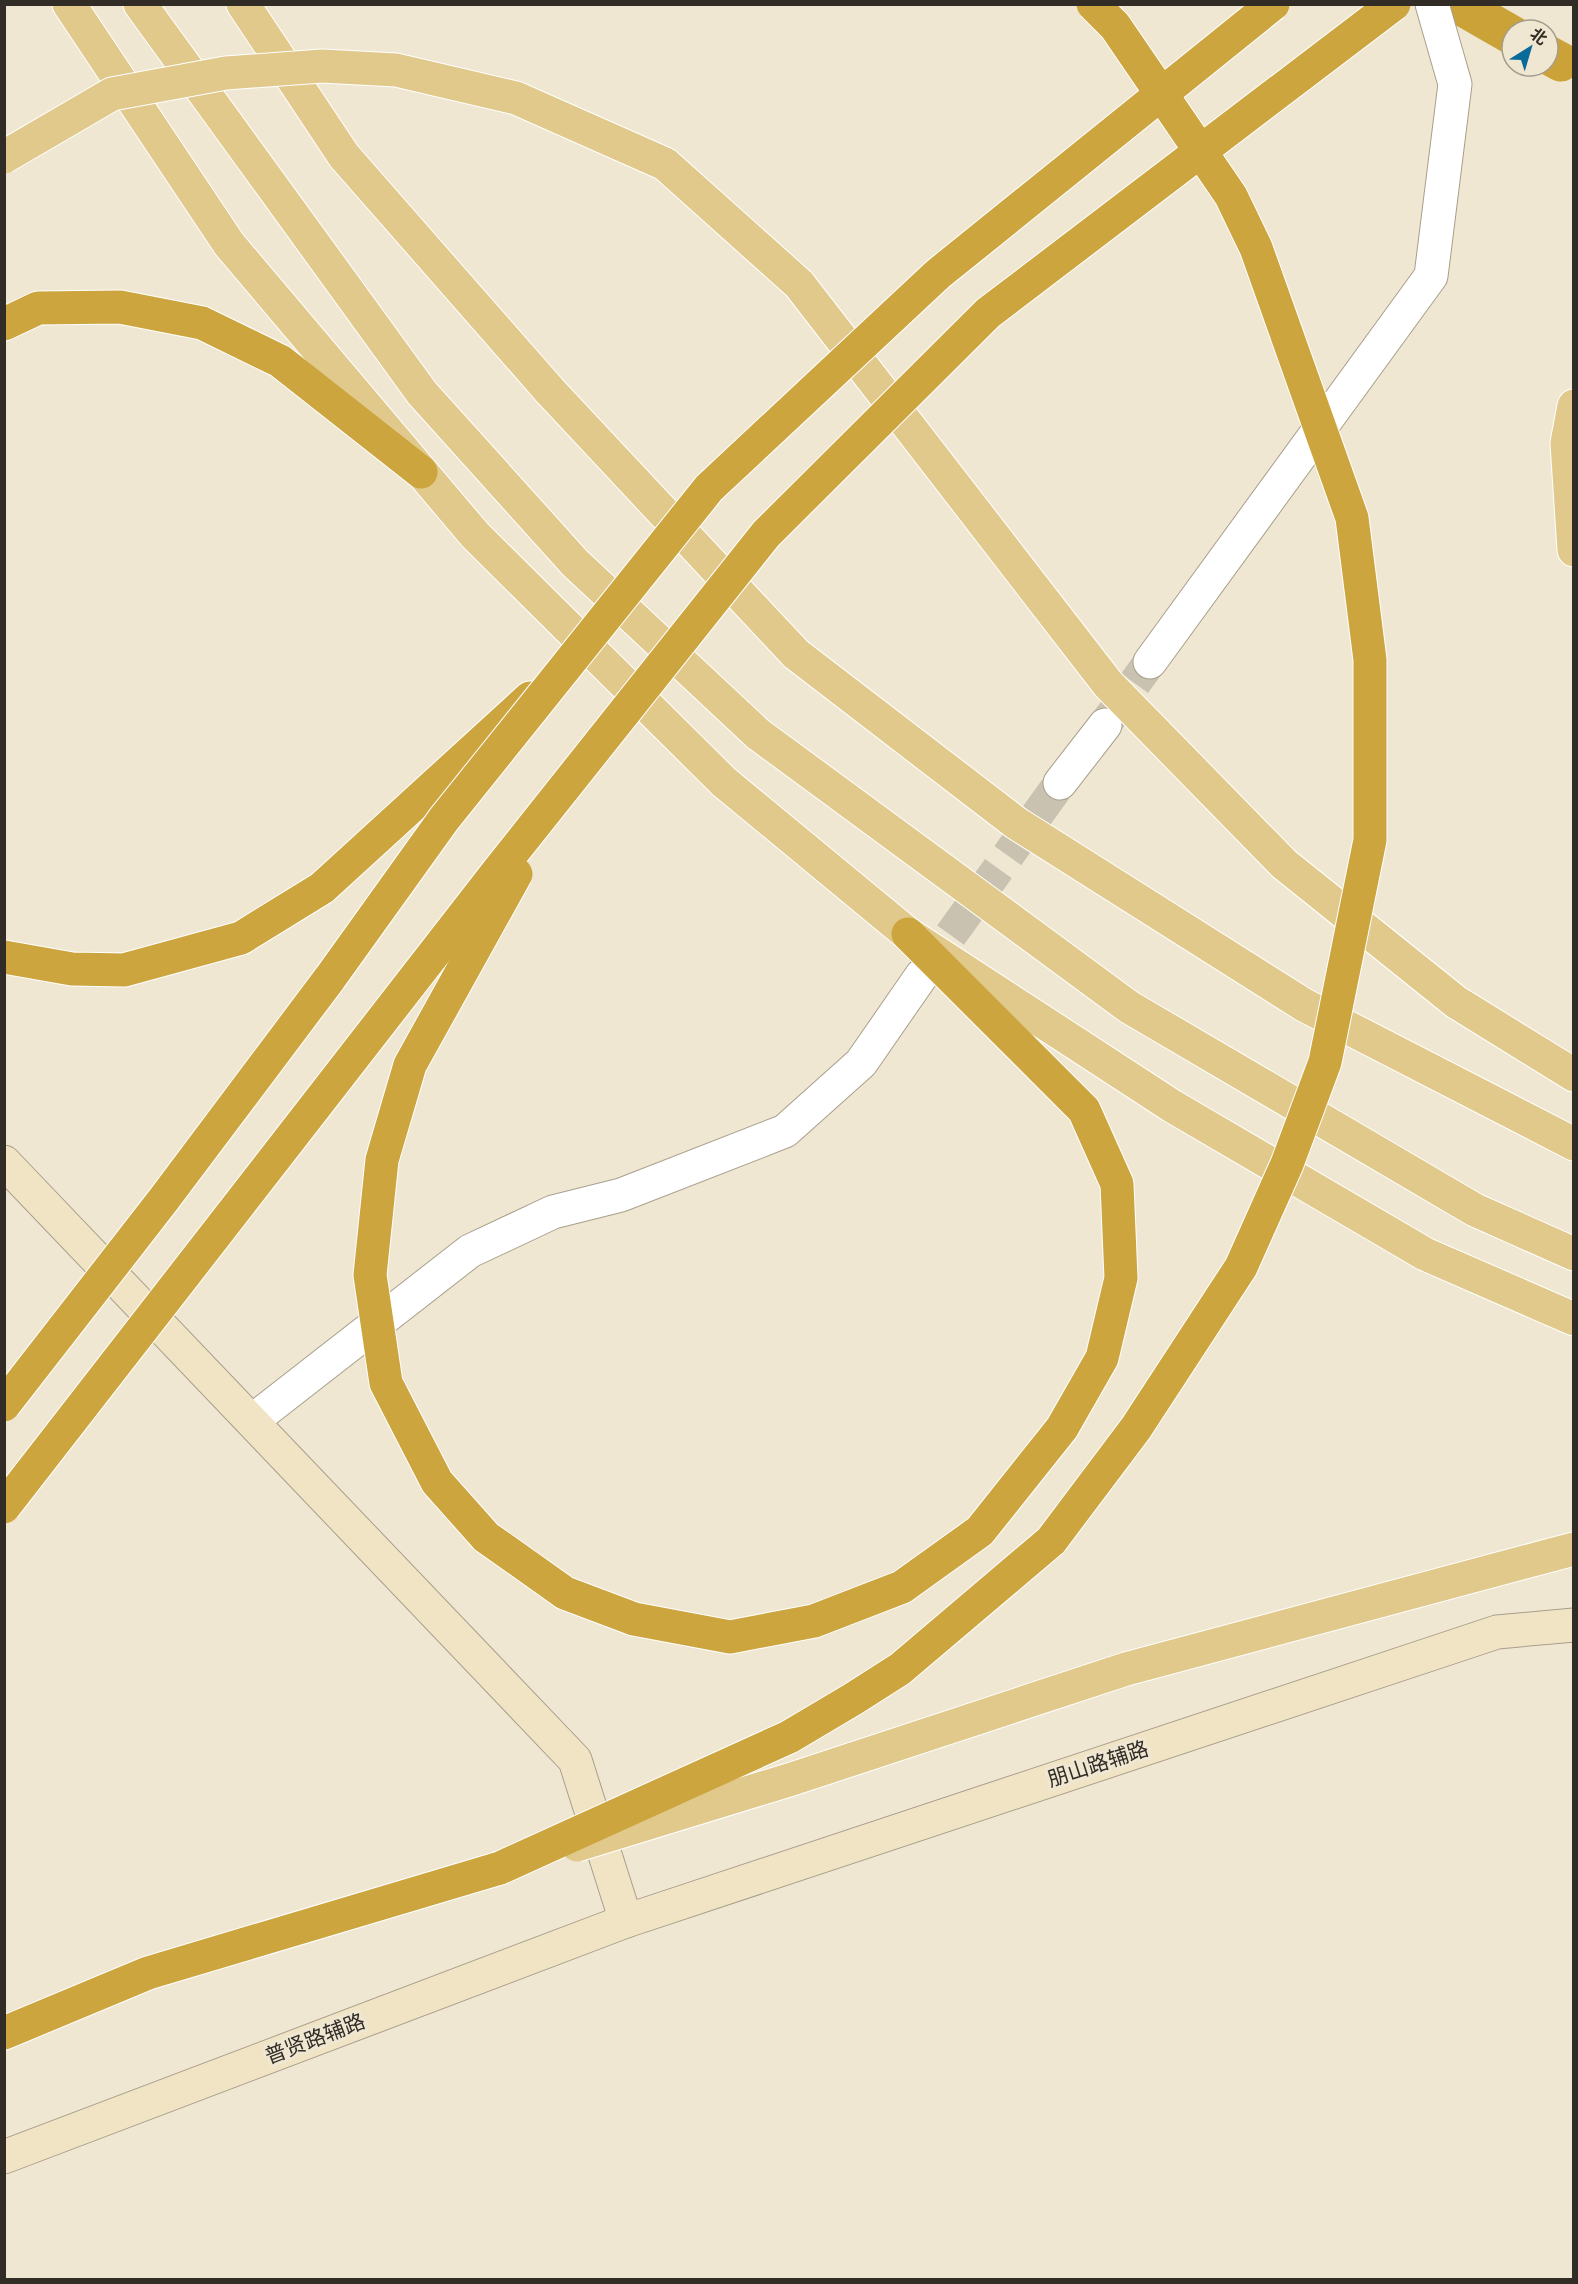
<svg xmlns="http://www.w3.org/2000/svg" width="1578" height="2284" font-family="Inter,'Noto Sans SC',sans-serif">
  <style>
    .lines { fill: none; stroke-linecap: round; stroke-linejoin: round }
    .canal { stroke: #caa237; stroke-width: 39 }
    .street-tunnel { stroke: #cac2b0; stroke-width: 33; stroke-dasharray: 33 16; stroke-linecap: butt }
    .street-casing { stroke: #a89f8c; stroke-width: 35 }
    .secondary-casing { stroke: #a89f8c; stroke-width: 35 }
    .primary-casing { stroke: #fff; stroke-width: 35 }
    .highway-casing { stroke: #fff; stroke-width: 35 }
    .street { stroke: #fff; stroke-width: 33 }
    .secondary { stroke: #f0e4c5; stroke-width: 33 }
    .primary { stroke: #e0c98b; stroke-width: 33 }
    .highway { stroke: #cca53e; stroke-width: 33 }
    .primary-bridge-casing { stroke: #fff; stroke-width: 35; stroke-linecap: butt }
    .highway-bridge-casing { stroke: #fff; stroke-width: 35; stroke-linecap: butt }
    .primary-bridge { stroke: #e0c98b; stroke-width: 33 }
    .highway-bridge { stroke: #cca53e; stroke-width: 33 }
    .labels { text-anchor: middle; stroke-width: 6; stroke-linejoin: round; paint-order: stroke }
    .street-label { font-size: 21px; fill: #312d26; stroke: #f0e7d3 }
  </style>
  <rect width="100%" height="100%" fill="#f0e7d3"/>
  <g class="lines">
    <g class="canal">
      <path d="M 1465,8 L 1512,35"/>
      <path d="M 1548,55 L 1561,62"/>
    </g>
    <g class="street-tunnel">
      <path d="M 1106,723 L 1150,662"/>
      <path d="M 922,975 L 1060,783"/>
    </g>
    <defs>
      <g id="street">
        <path d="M 1150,662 L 1431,276 L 1455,84 L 1432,4"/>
        <path d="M 1060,783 L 1105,725"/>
        <path d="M 252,1421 L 470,1251 L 553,1212 L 621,1195 L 785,1131 L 861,1063 L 922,975"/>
      </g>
      <g id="secondary">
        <path d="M 4,1162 L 575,1760 L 626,1921"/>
        <path d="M 4,2157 L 626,1921 L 1497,1632 L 1574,1625"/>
      </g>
      <g id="primary">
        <path d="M 69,4 L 229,244 L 475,535 L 724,782 L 908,934 L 1172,1106 L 1425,1254 L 1574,1319"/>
        <path d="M 140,4 L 422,393 L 575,563 L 758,734 L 1129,1007 L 1475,1210 L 1574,1254"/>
        <path d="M 243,4 L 344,156 L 550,391 L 796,654 L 1016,823 L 1304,1005 L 1574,1144"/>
        <path d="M 799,284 L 1108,684 L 1284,864 L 1456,1002 L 1574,1075"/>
        <path d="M 1574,406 L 1567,443 L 1574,550"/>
        <path d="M 1551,1555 L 1574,1549"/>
      </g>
      <g id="highway">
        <path d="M 4,324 L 38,308 L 120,307 L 202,323 L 280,361 L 421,472"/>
        <path d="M 4,957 L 72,969 L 124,970 L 241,938 L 322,888 L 530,698"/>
        <path d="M 486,1537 L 565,1593 L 634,1619 L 730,1637 L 814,1621 L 902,1587 L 980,1531 L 1062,1428 L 1102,1358 L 1121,1278 L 1117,1184 L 1084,1110 L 908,934"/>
        <path d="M 4,2033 L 148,1973 L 500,1868"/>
      </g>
    </defs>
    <use href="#street" class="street-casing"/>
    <use href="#secondary" class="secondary-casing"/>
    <use href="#primary" class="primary-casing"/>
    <use href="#highway" class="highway-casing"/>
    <use href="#street" class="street"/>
    <use href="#secondary" class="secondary"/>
    <use href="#primary" class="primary"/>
    <use href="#highway" class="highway"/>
    <defs>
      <g id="primary-bridge">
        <path d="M 4,157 L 112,94 L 226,73 L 322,66 L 396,70 L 516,98 L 665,164 L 799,284"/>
        <path d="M 577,1845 L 792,1779 L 1126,1669 L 1551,1555"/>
      </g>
      <g id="highway-bridge">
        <path d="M 4,1405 L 164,1199 L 330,978 L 444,819 L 709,488 L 938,274 L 1273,4"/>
        <path d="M 4,1507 L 498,871 L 766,534 L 988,313 L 1394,4"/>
        <path d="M 486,1537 L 437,1482 L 386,1383 L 370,1275 L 382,1160 L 410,1065 L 516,874"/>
        <path d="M 500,1868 L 789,1737 L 853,1699 L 900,1669 L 1051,1541 L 1136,1428 L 1241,1267 L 1287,1164 L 1325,1062 L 1370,840 L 1370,660 L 1352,518 L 1256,248 L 1231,196 L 1115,26 L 1093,4"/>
      </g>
    </defs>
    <use href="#primary-bridge" class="primary-bridge-casing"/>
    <use href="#highway-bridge" class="highway-bridge-casing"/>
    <use href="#primary-bridge" class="primary-bridge"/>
    <use href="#highway-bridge" class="highway-bridge"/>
  </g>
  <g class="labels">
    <g class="street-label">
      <text transform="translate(1098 1764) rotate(-18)" y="7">朋山路辅路</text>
      <text transform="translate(315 2039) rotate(-21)" y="7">普贤路辅路</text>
    </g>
  </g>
  <rect width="1578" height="2284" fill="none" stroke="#312d26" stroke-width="12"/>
  <g transform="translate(1530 48) rotate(37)"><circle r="28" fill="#f0e7d3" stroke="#a49d8e" stroke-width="1.5"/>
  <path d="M0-4.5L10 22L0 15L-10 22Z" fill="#086b99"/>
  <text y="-9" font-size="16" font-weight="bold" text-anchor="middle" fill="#312d26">北</text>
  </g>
</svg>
